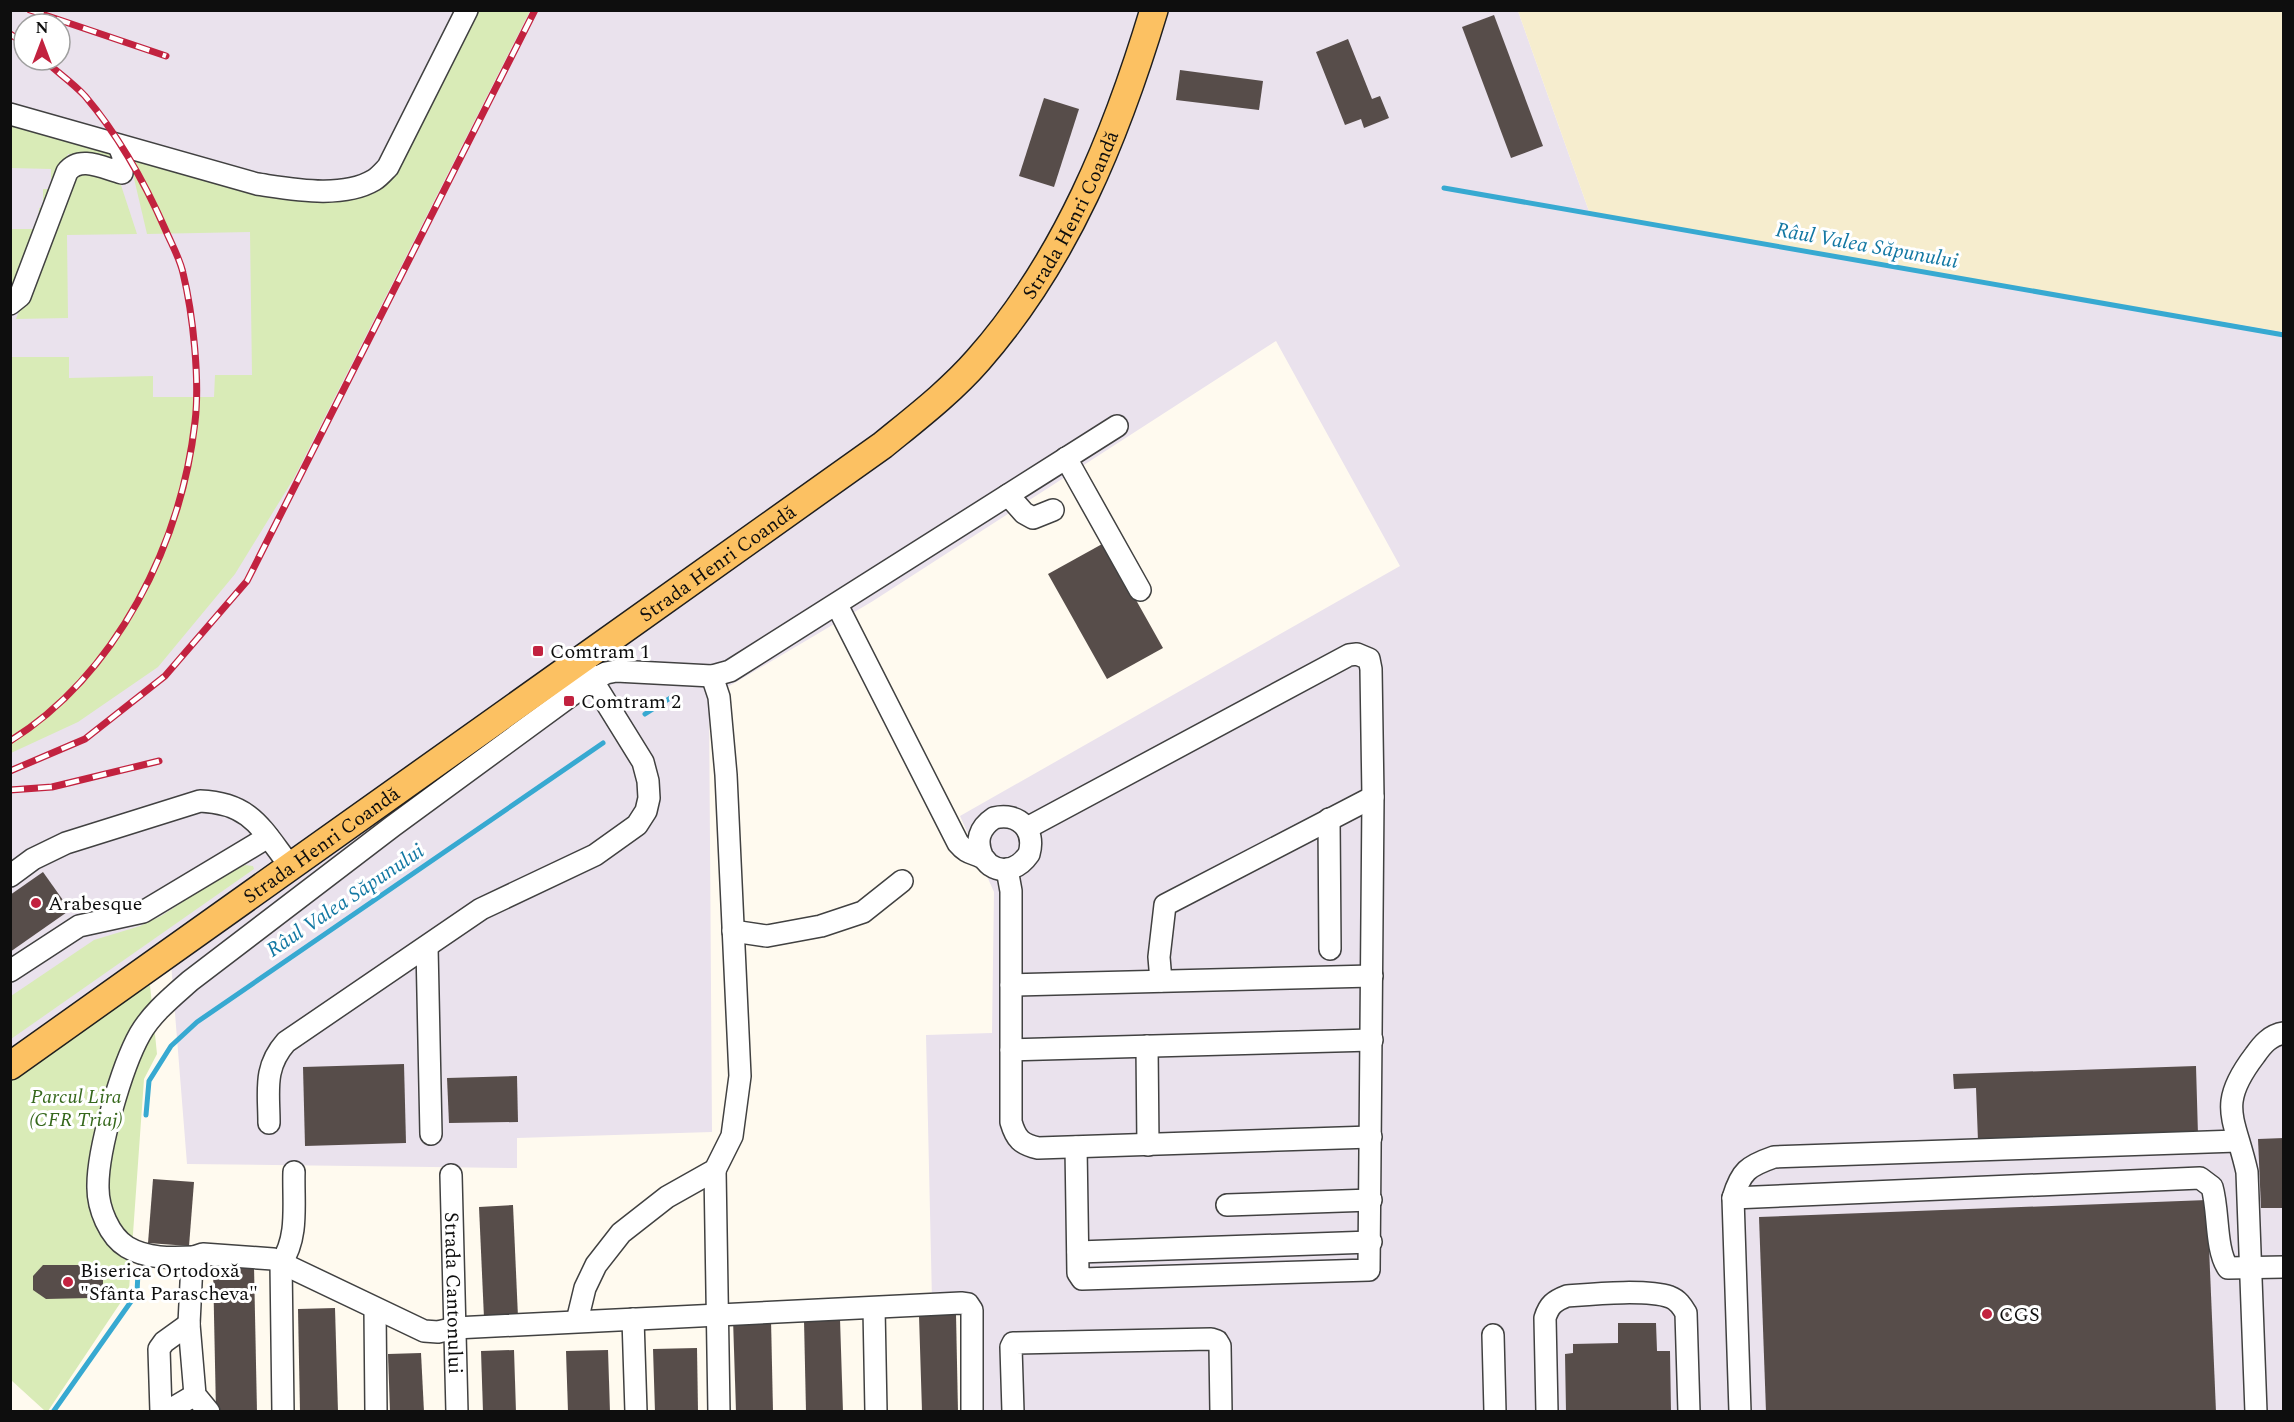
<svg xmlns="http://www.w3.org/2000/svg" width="2294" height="1422" font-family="Spectral,serif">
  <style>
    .industrial { fill: #eae2ed; fill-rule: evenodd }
    .farmland { fill: #f6edce }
    .green { fill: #d9ebb7 }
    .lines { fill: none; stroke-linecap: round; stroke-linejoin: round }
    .stream { stroke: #37a9d1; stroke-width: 5 }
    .building { fill: #574d4a }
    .minor-casing { stroke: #414141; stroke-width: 24 }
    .major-casing { stroke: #1f1f1f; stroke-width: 30 }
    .minor { stroke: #fff; stroke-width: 21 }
    .major { stroke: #fcc162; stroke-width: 27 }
    .rail-casing { stroke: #c2223f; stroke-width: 7 }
    .rail { stroke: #fff; stroke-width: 4.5; stroke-dasharray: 14; stroke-linecap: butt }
    .poi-dot { fill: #c2223f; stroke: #fff; stroke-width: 2 }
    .labels { text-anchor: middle; stroke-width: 6; stroke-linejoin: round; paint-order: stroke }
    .street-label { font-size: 20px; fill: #0e0e0e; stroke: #fff }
    .poi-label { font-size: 20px; fill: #0e0e0e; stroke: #fff; text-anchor: start }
    .park-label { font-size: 20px; font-style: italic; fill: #36681c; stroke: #fff }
    .water-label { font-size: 21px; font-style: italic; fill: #1378a3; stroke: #fff }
  </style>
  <rect width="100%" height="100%" fill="#fffaef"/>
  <path class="industrial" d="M 11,11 L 1518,11 L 1590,214 L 2283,332 L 2283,1411 L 971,1411 L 969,1301 L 932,1301 L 926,1035 L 992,1033 L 994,892 L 960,816 L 1400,566 L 1276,341 L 873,601 L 709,698 L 712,1132 L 517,1138 L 517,1168 L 187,1164 L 169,938 L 11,1049 ZM 24,24 L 60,24 L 60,60 L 24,60 Z"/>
  <path class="farmland" d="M 1518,11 L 2283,11 L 2283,332 L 1590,214 Z"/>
  <g class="green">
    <path d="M 478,11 L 530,11 L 294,478 L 235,574 L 158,667 L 78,722 L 11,753 L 10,357 L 69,357 L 69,378 L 153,376 L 153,397 L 214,397 L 215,375 L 252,375 L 250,232 L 147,234 L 129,157 L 258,194 L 395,171 Z"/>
    <path d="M 11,125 L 115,154 L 115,166 L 68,154 L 21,281 L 11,290 L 11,229 L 38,229 L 39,208 L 43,207 L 43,189 L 51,189 L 51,169 L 11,168 Z"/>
    <path d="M 76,171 L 119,179 L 137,234 L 67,235 L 68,318 L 16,319 L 70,177 Z"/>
    <path d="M 245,865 L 253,866 L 254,869 L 11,1039 L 11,996 L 94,940 L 140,926 L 161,916 L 219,878 Z"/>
    <path d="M 150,985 L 157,1054 L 144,1079 L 129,1290 L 48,1411 L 45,1411 L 11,1380 L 11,1071 Z"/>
  </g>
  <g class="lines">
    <g class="stream">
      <path d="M 1444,188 L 2284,335"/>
      <path d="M 645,714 L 675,695"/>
      <path d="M 146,1115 L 149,1081 L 171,1046 L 197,1022 L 603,743"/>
      <path d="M 53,1412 L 137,1293 L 138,1272"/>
    </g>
  </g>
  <g class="building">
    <path d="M 1494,15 L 1543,146 L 1511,158 L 1462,27 Z"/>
    <path d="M 1348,39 L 1372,99 L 1380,96 L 1389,118 L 1364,128 L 1361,119 L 1345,125 L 1316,52 Z"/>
    <path d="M 1180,70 L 1263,81 L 1259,110 L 1176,100 Z"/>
    <path d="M 1044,98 L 1079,109 L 1054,187 L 1019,176 Z"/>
    <path d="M 1104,543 L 1163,648 L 1107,679 L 1048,574 Z"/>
    <path d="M 43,872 L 70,910 L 10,952 L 10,895 Z"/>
    <path d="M 404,1064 L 406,1143 L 305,1146 L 303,1067 Z"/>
    <path d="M 2196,1066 L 2198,1135 L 1978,1141 L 1976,1088 L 1954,1089 L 1953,1074 Z"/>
    <path d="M 517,1076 L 518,1122 L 449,1123 L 447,1078 Z"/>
    <path d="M 2284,1138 L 2284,1208 L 2261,1208 L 2258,1139 Z"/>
    <path d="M 153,1179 L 194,1182 L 189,1246 L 148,1243 Z"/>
    <path d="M 2207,1200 L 2216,1412 L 1766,1412 L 1759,1217 Z"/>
    <path d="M 513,1205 L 518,1317 L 484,1318 L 479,1207 Z"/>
    <path d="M 43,1265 L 90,1265 L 103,1274 L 103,1289 L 90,1298 L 46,1299 L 33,1290 L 33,1276 Z"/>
    <path d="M 254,1266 L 257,1412 L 216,1412 L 213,1267 Z"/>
    <path d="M 335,1308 L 338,1412 L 300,1412 L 298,1309 Z"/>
    <path d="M 956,1314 L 958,1412 L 922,1412 L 919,1315 Z"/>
    <path d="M 733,1319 L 771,1319 L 773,1412 L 736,1412 Z"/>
    <path d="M 840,1319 L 843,1412 L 806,1412 L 804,1320 Z"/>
    <path d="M 1618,1323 L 1656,1323 L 1657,1351 L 1670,1351 L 1671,1412 L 1566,1412 L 1565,1354 L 1573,1353 L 1573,1344 L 1618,1343 Z"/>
    <path d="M 697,1348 L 698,1412 L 655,1412 L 653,1349 Z"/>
    <path d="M 514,1350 L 516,1412 L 483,1412 L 481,1351 Z"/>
    <path d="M 608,1350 L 610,1412 L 568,1412 L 566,1351 Z"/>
    <path d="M 421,1353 L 424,1412 L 390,1412 L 388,1354 Z"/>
  </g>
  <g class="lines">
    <defs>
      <g id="minor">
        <path d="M 10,114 L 257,184 C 292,189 342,199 374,180 C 379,177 384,171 388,167 L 467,10"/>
        <path d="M 10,304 L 20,296 L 67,172 C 80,155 103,168 122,173 L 123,156 L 119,146"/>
        <path d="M 1066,458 L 1140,590"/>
        <path d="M 1008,495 L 1024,513 L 1033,518 L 1053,510"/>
        <path d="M 837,605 L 958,843 C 968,855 973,852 983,858 C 986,860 987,863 990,865 C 1005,875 1020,867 1029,854 C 1036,830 1019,812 994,818 C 979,828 975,841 983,858"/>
        <path d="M 1329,819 L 1330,949"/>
        <path d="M 1027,828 L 1349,655 L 1357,654 L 1369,659 L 1371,669 L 1373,797 L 1369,1270 L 1082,1279 L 1078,1273 L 1076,1147"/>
        <path d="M 1007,869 L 1011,891 L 1011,1122 C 1016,1139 1021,1144 1038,1148 L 1371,1137"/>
        <path d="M 10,876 L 33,859 L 66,843 L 200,801 C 252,803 262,830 291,867"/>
        <path d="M 733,931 L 767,936 L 821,926 L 863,912 L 902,881"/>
        <path d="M 427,947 L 431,1134"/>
        <path d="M 10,971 L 79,926 L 143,912 L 268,837"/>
        <path d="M 1161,981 L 1159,957 L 1165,905 L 1373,797"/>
        <path d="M 1011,985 L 1372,976"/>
        <path d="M 1147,1046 L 1148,1145"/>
        <path d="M 1011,1050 L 1372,1040"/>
        <path d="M 269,1123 C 269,1091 263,1068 286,1042 L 481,909 L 595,855 L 637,825 L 646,811 L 649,798 L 648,781 L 643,762 L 586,670"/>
        <path d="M 715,1170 L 719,1412"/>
        <path id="s1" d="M 451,1175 L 457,1412"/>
        <path d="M 1733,1198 L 2200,1178 L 2212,1187 C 2219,1211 2215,1249 2228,1268 L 2284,1267"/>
        <path d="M 1227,1205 L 1371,1200"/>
        <path d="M 1078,1252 L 1371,1242"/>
        <path d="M 194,1257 C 171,1258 147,1259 127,1247 C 109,1236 98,1208 98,1188 C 97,1151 122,1066 140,1034 C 152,1013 172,997 190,981 L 393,826 L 592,680 L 606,673 L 616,671 L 712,676 L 730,671 L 1117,426"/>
        <path d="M 874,1308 L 876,1412"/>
        <path d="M 375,1309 L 376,1412"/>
        <path d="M 633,1319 L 636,1412"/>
        <path d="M 577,1321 L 585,1288 L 596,1265 L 621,1233 L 667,1197 L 715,1170 L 732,1136 L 740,1076 L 726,775 L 719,697 L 712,676"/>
        <path d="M 1493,1335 L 1495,1412"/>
        <path d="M 161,1412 L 159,1349 L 164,1342 L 189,1324"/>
        <path d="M 166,1412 L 195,1395"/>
        <path d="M 209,1412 L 195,1395 L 189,1324 L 192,1263 L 194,1257 L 203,1254 L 273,1259 L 424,1331 L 438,1332 L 455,1328 L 961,1303 L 968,1304 L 972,1310 L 972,1412"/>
        <path d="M 283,1412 L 281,1263 C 299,1237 293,1203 294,1172"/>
        <path d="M 1013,1412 L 1011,1347 L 1013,1343 L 1211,1339 L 1217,1341 L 1220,1346 L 1221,1412"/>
        <path d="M 1547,1412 L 1545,1318 C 1549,1305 1554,1301 1567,1296 C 1593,1294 1646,1289 1670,1297 C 1678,1300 1682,1306 1686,1313 L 1689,1412"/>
        <path d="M 1740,1412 L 1733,1198 C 1741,1171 1748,1166 1774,1157 L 2237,1141"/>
        <path d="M 2256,1412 L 2247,1172 C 2235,1117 2216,1106 2255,1055 C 2262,1045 2270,1035 2284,1033"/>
      </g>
      <g id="major">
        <path id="s2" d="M 10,1066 L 883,445 C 916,418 950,392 978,360 C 1066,260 1116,136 1154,10"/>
      </g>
    </defs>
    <use href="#minor" class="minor-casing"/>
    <use href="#major" class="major-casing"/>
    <use href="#minor" class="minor"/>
    <use href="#major" class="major"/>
    <defs>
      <g id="rail">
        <path d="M 30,10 L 166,56"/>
        <path d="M 10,34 L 24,43"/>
        <path d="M 10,741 C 117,674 181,544 195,422 C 200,380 193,314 183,273 C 180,259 172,245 166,231 C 145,183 119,136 85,96 C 73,83 57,72 44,60"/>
        <path d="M 10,771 L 85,739 L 165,676 L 247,581 L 535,10"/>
        <path d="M 10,790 L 52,787 L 159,761"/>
      </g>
    </defs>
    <use href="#rail" class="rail-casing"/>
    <use href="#rail" class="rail"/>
  </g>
  <g class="poi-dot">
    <rect x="532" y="645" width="12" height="12" rx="3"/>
    <rect x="563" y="695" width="12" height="12" rx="3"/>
    <circle cx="36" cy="903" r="6"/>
    <circle cx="68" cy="1282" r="6"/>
    <circle cx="1987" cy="1314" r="6"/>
  </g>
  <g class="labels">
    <g class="street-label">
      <text dy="7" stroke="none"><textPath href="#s2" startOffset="1372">Strada Henri Coandă</textPath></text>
      <text dy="7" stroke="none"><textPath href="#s2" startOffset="868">Strada Henri Coandă</textPath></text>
      <text dy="7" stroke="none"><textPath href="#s2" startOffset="382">Strada Henri Coandă</textPath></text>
      <text dy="7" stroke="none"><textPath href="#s1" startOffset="118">Strada Cantonului</textPath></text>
    </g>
    <g class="poi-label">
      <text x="550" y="658">Comtram 1</text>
      <text x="581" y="708">Comtram 2</text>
      <text x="48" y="910">Arabesque</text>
      <text x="80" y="1277">Biserica Ortodoxă<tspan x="80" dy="23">"Sfânta Parascheva"</tspan></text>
      <text x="1999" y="1321">CGS</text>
    </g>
    <g class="park-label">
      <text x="76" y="1103">Parcul Lira<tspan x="76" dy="23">(CFR Triaj)</tspan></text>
    </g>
    <g class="water-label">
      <text transform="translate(1867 245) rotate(10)" y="7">Râul Valea Săpunului</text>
      <text transform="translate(345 900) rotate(-34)" y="7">Râul Valea Săpunului</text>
    </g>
  </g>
  <rect width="2294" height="1422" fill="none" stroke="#0e0e0e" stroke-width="24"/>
  <g transform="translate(42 42)"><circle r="28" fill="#ffffff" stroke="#9f9f9f" stroke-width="1.5"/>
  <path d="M0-4.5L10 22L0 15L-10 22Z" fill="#c2223f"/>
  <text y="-9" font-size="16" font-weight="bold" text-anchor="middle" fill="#0e0e0e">N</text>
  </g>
</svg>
